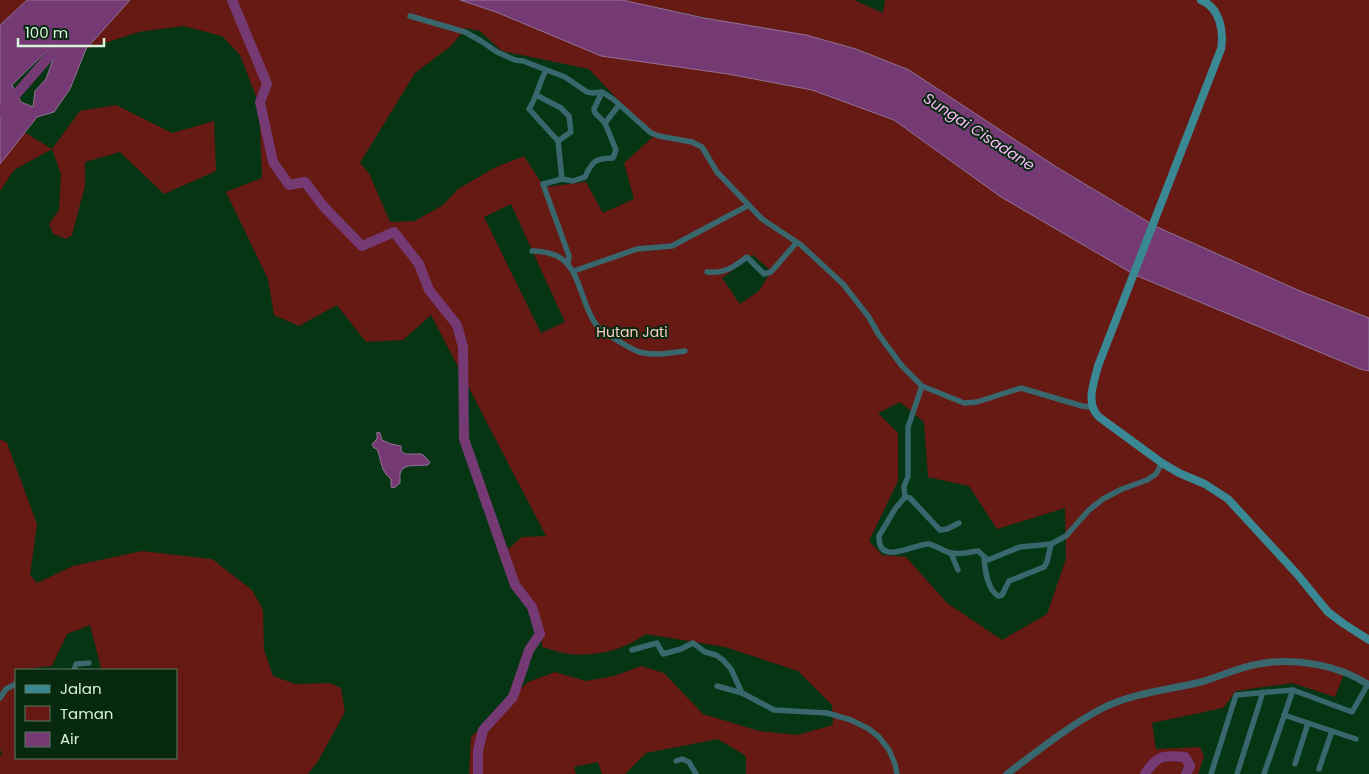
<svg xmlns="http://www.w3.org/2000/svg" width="1369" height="774" font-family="Poppins,sans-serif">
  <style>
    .green { fill: #671914; fill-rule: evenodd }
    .water { fill: #753a74; stroke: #937193; fill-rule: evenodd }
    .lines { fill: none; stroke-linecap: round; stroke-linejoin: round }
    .river { stroke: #753a74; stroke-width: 10 }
    .minor { stroke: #39676e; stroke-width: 5.5 }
    .tertiary { stroke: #39676e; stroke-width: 7 }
    .secondary { stroke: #398894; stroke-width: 8 }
    .labels { text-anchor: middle; stroke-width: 4; stroke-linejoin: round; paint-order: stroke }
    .park-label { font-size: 14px; fill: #fdcbc3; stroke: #06290f }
    .water-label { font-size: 15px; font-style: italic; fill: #f9b4f6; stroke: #06290f }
  </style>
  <rect width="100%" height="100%" fill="#053513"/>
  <g class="green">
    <path d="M 0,0 L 27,0 L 0,25 Z"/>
    <path d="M 130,0 L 460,0 L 496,12 L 728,74 L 812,90 L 894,120 L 929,144 L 1135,275 L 1360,369 L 1369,371 L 1369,686 L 1344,674 L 1335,697 L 1292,683 L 1236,691 L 1223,708 L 1152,723 L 1156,749 L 1200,747 L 1204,757 L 1198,774 L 746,774 L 746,756 L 718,739 L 646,753 L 625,774 L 602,774 L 598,762 L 574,767 L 576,774 L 469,774 L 471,737 L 528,682 L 555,672 L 586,681 L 614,676 L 641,666 L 664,673 L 703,714 L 759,731 L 797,735 L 833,725 L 832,705 L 798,671 L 725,647 L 646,634 C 623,650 597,657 569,654 C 560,653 551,649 542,647 L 542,628 L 509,580 L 501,555 L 522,537 L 546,536 L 431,315 L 403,340 L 366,342 L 337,305 L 299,326 L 274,315 L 268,279 L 226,192 L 262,178 L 259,104 L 240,55 L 222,36 L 183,26 L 139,32 L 86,49 ZM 466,28 L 480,31 L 502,51 L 589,69 L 653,137 L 624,163 L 634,199 L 603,213 L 586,182 L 544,187 L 524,156 L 494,168 L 458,189 L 443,205 L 415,221 L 390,222 L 369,173 L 360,163 L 415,73 L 451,46 ZM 511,204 L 565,322 L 541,333 L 484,217 ZM 753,255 L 771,271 L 759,291 L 740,304 L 722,278 ZM 900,402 L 924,422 L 928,477 L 969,486 L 997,529 L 1065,508 L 1066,559 L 1047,614 L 1002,640 L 947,603 L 906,557 L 882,555 L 869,541 L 898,481 L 898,433 L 878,413 Z"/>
    <path d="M 622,0 L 854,0 L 883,13 L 885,0 L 1369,0 L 1369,318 L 1300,291 L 1155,226 L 1058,168 L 909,70 L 856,49 Z"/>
    <path d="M 116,105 L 172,133 L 214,121 L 216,171 L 164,194 L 120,152 L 85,162 L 85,186 L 72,235 L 66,239 L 53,234 L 49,224 L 59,210 L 61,174 L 52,149 L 14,170 L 0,191 L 0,164 L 24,132 L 52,149 L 80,111 Z"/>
    <path d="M 0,439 L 7,443 L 37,524 L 30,575 L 37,583 L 73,566 L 142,551 L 212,559 L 252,590 L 263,610 L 264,650 L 273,676 L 295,684 L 330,683 L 341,688 L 345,712 L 318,761 L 308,774 L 0,774 L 0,756 L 2,755 L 0,749 ZM 90,625 L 101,668 L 100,670 L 176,670 L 176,758 L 16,758 L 16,670 L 52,666 L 67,634 Z"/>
  </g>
  <g class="water">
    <path d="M 27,0 L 130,0 L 86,49 L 70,89 L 54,112 L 37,117 L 0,164 L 0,25 ZM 61,37 L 46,79 L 35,91 L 33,107 L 21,102 L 12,85 Z"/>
    <path d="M 460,0 L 622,0 L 704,18 L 806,35 L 856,49 L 909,70 L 1058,168 L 1155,226 L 1300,291 L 1369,318 L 1369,371 L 1360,369 L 1135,275 L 1001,197 L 894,120 L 812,90 L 728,74 L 601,56 L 496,12 Z"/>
    <path d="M 377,432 L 380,433 L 382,440 L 391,444 L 401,446 L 401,451 L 405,454 L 422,454 L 430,462 L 428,465 L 408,466 L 402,469 L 400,474 L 400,483 L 394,488 L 391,487 L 391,479 C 380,471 382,461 377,449 L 374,448 L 372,444 L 377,439 Z"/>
  </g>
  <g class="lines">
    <g class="river">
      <path d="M 232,0 L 267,84 L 260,102 L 273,162 L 289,185 L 305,182 L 324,207 L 362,246 L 394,232 L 419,264 L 429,290 L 457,325 L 463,347 L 464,439 L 515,585 L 532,607 L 540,634 L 529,650 L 513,697 L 483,730 L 478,751 L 478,774"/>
      <path d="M 0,113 L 66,37"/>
      <path d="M 1145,774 C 1157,755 1163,755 1185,757 L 1190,766 L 1186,774"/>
    </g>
    <g class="minor">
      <path d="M 410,16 L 465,32 L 481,41 L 497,52 L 515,60 L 523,61 L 565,77 L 587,92 L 593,93 L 602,92 L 613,99 L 651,133 L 659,136 L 692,142 L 702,147 L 717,172 L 762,219 L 801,245 L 843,284 L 868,316 L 879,335 L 902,366 L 922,386 L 964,403 L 977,402 L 1021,388 L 1082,406 L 1091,407"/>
      <path d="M 546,70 C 539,83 537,97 529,109 L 558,141 L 562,179 L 543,184 L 569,256 L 568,264"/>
      <path d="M 602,92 L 594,109 L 595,113 L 605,123"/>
      <path d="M 536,95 L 561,108 L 569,116 L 571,132 L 558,141"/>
      <path d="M 562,179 L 573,181 L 585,177 C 592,161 596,158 613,158 L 616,150 L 605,123 L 619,105"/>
      <path d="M 532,251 C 578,251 575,284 591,316 C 593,320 596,325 599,328 C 604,333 633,350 639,352 C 654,356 670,353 685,351"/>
      <path d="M 574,271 L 637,249 L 672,246 L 749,205"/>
      <path d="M 707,272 C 724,274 734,267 747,257 L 764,274 L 771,272 L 797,242"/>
      <path d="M 922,386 L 908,427 L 908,477 L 904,486 L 905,497 L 895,509 L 879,536 C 878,568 915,543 929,544 C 937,546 943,551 951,553 C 958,555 970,552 978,551 L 988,560 L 1020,547 L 1051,544 L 1066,536 L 1089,510 L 1103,499 L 1122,489 L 1147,480 L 1156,474 L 1162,463"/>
      <path d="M 905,497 L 910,498 L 940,530 L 947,529 L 959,523"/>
      <path d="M 951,553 L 958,570"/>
      <path d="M 984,558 C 985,570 987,589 998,596 L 1002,595 L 1009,581 L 1044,567 L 1047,562 L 1051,544"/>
      <path d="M 632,650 L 657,643 L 663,654 L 681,649 L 693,643 L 705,652 L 716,655 L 723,660 L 731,669 L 742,693"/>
      <path d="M 74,670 L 76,664 L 89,663"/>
      <path d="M 717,686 L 742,693 L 774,710 L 827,713 L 851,720 L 869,729 L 879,737 L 889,750 L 895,764 L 897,774"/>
      <path d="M 0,698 L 6,689 L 16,684"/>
      <path d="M 1284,715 L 1356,739"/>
      <path d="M 676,761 L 682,759 L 689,762 L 696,774"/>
      <path d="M 1295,764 L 1308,723"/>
      <path d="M 1319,769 L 1332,731"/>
      <path d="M 1211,774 L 1236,695 L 1293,690"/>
      <path d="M 1237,774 L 1263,692"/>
      <path d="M 1264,774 L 1293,690 L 1352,712 L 1368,684"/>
    </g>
    <path class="tertiary" d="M 1007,774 C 1038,751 1067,727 1101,709 C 1130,694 1165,690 1197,683 C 1218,678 1238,667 1259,664 C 1295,657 1339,665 1369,685"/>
    <path class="secondary" d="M 1201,0 C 1220,8 1224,31 1221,49 L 1098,366 C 1094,383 1085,403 1099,417 L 1162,463 L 1179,473 L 1205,484 L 1228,499 L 1297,574 L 1328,612 L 1344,624 L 1369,640"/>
  </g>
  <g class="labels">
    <g class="park-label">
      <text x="632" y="337">Hutan Jati</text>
    </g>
    <g class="water-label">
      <text transform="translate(979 132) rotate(33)" y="5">Sungai Cisadane</text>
    </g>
  </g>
  <rect x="15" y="669" width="162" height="90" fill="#06290f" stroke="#5b7961"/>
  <rect x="25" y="685" width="25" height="8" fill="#398894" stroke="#5b7961"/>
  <text x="60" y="694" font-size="15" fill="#daf2dc">Jalan</text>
  <rect x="25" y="706" width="25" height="15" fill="#671914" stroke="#5b7961"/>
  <text x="60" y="719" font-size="15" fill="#daf2dc">Taman</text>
  <rect x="25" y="732" width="25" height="15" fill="#753a74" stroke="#5b7961"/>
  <text x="60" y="744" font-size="15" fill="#daf2dc">Air</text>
  <path d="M18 38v8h86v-8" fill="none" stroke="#daf2dc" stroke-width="2.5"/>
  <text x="25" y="38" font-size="15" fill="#daf2dc" stroke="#06290f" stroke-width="4" paint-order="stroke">100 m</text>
</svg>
